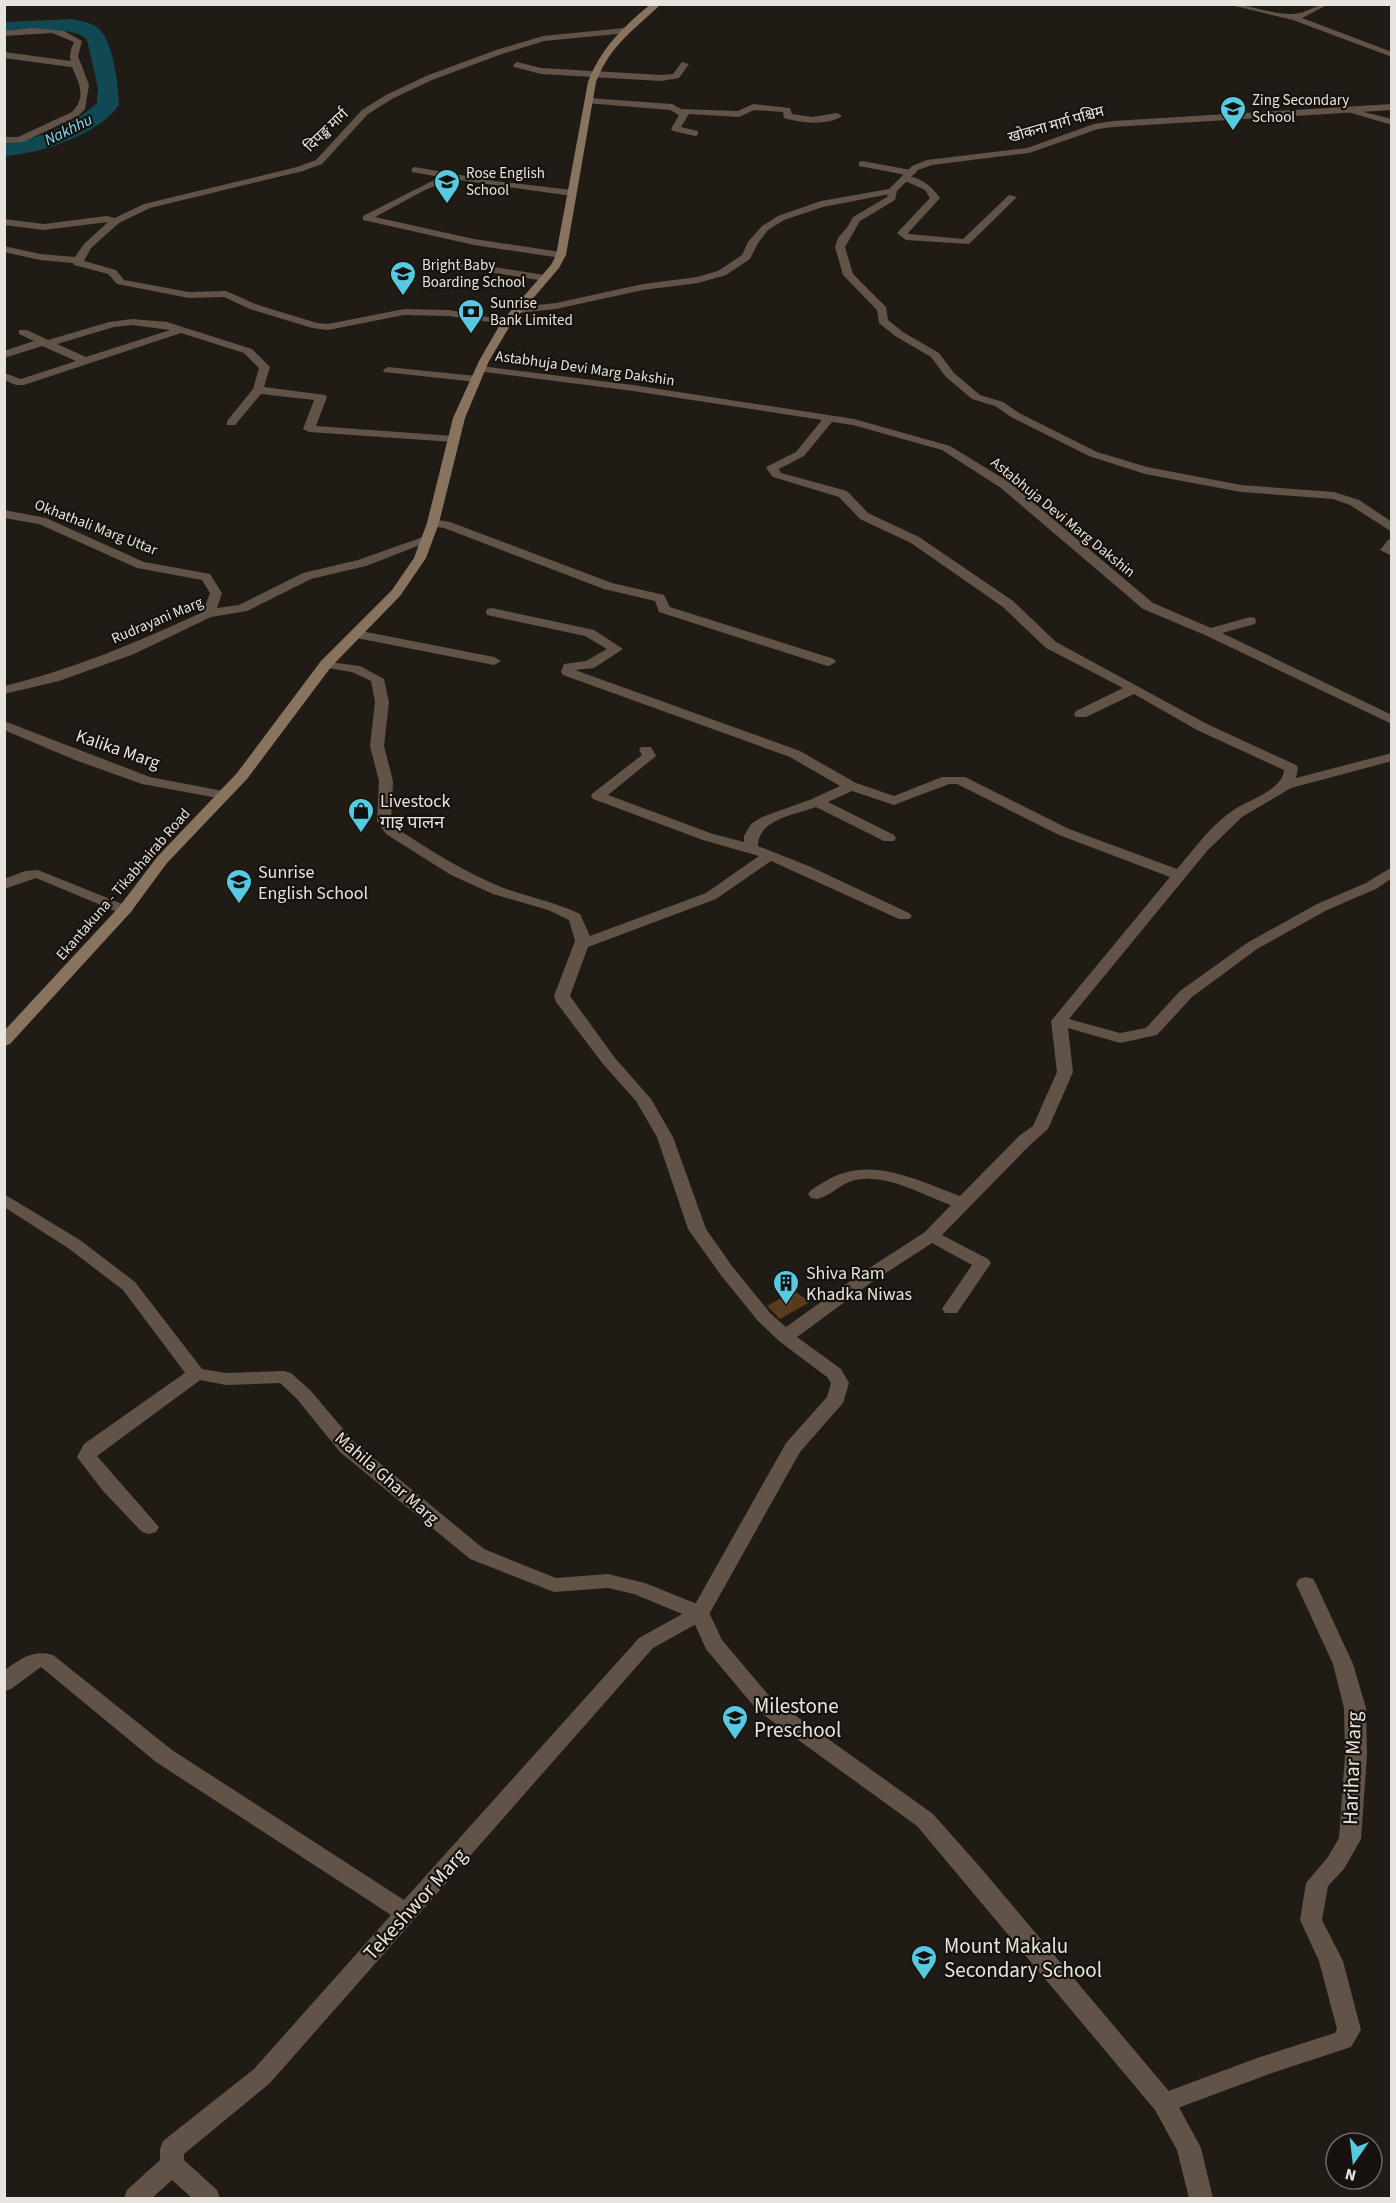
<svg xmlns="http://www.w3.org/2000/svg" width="1396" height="2203" font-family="'Source Sans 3','Noto Sans Devanagari',sans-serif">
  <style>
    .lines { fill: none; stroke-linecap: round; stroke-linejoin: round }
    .river { fill: #104953; fill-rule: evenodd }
    .building { fill: #593c20 }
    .minor { fill: #615347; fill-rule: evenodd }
    .tertiary { fill: #615347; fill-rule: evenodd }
    .secondary { fill: #88735f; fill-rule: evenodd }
    .labels { text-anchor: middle; stroke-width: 4.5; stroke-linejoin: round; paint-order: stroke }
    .far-poi-label { font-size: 15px; fill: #e7e3df; stroke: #17120d; text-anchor: start }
    .far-street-label { font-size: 15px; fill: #e7e3df; stroke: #17120d }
    .far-water-label { font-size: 16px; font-style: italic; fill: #85ddef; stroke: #17120d }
    .street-label { font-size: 18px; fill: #e7e3df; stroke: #17120d }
    .poi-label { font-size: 18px; fill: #e7e3df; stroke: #17120d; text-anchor: start }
    .near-poi-label { font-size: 21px; fill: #e7e3df; stroke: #17120d; text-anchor: start }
    .near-street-label { font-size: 21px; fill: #e7e3df; stroke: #17120d }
  </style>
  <rect width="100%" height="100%" fill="#211b16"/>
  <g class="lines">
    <path class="river" d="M 73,19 C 81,21 93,23 99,29 C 114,43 118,85 119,105 C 98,135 40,154 4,156 L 4,142 C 38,141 73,125 97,103 L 98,88 L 87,40 C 74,24 25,33 4,34 L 4,22 Z"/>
  </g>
  <path class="building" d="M 794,1291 L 810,1302 L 780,1319 L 767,1306 Z"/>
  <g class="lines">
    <g class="minor">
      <path d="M 1227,4 C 1250,4 1272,15 1293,14 C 1306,14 1315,4 1329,4 L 1302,18 L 1392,52 L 1392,57 L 1293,20 Z"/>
      <path d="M 624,28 L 628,31 L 627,33 L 544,41 L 502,54 L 432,80 L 392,99 L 368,114 L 322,164 L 303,171 L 150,208 L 119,223 L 91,248 L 84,261 L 116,270 L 124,280 L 189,292 L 226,291 L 258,305 L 317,323 L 328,324 L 404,309 L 449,310 L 510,321 L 510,325 L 449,316 L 404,315 L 328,330 L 312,328 L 250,309 L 224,297 L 189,298 L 117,284 L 108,274 L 74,265 L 73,263 L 40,260 L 4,252 L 4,246 L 40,254 L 75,257 L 84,244 L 108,222 L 44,230 L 4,225 L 4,219 L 44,224 L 106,216 L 115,218 L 144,204 L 297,167 L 316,160 L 362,110 L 386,95 L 426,76 L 496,50 L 543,36 Z"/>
      <path d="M 4,52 L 78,62 L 82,65 L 78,68 L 4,58 Z"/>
      <path d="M 517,62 L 541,68 L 661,75 L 673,74 L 682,62 L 689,64 L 679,78 L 661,81 L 541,74 L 514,67 L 513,65 Z"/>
      <path d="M 589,98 L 672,104 L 681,109 L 738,111 L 753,104 L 790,108 L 792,114 L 812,117 L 837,113 L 842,116 C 827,126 800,123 784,118 L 783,112 L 754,110 L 739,117 L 689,114 L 681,127 L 698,131 L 698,135 L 695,136 L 673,131 L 671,129 L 679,115 L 670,110 L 586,103 L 586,99 Z"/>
      <path d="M 1348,108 L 1392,119 L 1392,125 L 1348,112 Z"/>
      <path d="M 862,161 L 911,170 L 916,173 L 911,176 L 859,166 L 859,162 Z"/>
      <path d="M 415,167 L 494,181 L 572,190 L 577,193 L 572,196 L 452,179 L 425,190 L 375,217 L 474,239 L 561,252 L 566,255 L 561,258 L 474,245 L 363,220 L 363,216 L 440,177 L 412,172 L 412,168 Z"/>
      <path d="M 903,176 C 918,175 932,186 940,198 L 908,233 L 909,234 L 963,239 L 1009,195 L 1017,197 L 969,244 L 906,240 L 897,233 L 930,198 L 925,190 L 903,180 Z"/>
      <path d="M 889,189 L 897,191 L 895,200 L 860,221 L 845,247 L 853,274 L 886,307 L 888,320 L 903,332 L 939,353 L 954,373 L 980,395 L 1003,402 L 1019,413 L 1097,452 L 1147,467 L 1241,485 L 1334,492 L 1359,500 L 1392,522 L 1392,532 L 1350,505 L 1333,499 L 1241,492 L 1145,474 L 1089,456 L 1011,417 L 995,406 L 972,399 L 946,377 L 931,357 L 895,336 L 879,323 L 877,310 L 843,275 L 835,247 L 838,238 L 848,226 L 853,217 L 887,197 Z"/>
      <path d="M 463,262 L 544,275 L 549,278 L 544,281 L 459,267 L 458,265 Z"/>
      <path d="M 132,319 L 167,322 L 252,349 L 270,367 L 264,387 L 325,395 L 327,397 L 316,426 L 453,436 L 459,439 L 453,442 L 309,432 L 303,429 L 314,400 L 261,394 L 235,425 L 227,425 L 227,421 L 253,389 L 259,368 L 244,353 L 181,333 L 24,385 L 16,385 L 4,380 L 4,373 L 21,379 L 76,361 L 42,346 L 4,358 L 4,351 L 34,341 L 19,334 L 19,330 L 27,330 L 48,340 L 109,322 ZM 132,325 L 170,330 L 86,357 L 57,344 L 114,327 Z"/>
      <path d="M 481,366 L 633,385 L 854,419 L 950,446 L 1009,482 L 1153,603 L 1211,628 L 1250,617 L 1255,618 L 1256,621 L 1255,624 L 1222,633 L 1392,715 L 1392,724 L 1205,635 L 1143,609 L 1001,488 L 942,450 L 853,425 L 832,422 L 804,456 L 779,469 L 781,473 L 847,491 L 868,513 L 919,537 L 1013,601 L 1056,642 L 1207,724 L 1296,765 L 1298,768 L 1296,778 L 1392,753 L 1392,761 L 1291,788 L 1242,817 L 1207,851 L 1069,1019 L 1120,1033 L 1146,1028 L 1180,991 L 1247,943 L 1317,904 L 1366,883 L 1392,867 L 1392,878 L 1376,889 L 1327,910 L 1257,949 L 1192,997 L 1157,1035 L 1120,1043 L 1068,1028 L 1073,1072 L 1048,1129 L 1032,1143 L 942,1235 L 988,1259 L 991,1263 L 957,1313 L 945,1313 L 942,1309 L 972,1265 L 932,1243 L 872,1282 L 797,1337 L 841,1369 L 849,1383 L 843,1403 L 800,1452 L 707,1618 L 653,1648 L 270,2083 L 184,2154 L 184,2160 L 217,2190 L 220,2198 L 192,2198 L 172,2180 L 152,2198 L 124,2198 L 127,2190 L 160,2160 L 160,2149 L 163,2141 L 254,2069 L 391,1915 L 156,1762 L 41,1667 L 11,1689 L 4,1691 L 4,1671 C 19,1659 34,1649 53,1655 L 172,1750 L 404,1900 L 639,1638 L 693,1608 L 786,1443 L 827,1397 L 831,1383 L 827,1377 L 779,1341 L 758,1321 L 720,1274 L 688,1229 L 657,1137 L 636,1101 L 603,1064 L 556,1002 L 554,996 L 575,941 L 569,920 L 548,910 L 493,894 L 451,875 L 386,834 L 377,821 L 379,781 L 370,746 L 375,702 L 371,681 L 352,672 L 321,667 L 319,664 L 321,661 L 360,666 L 384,679 L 389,702 L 384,746 L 393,781 L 391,821 L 396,828 C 430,850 464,872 501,887 C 527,897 555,902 580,914 L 590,936 L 706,893 L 759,856 L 703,840 L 593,799 L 591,796 L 593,793 L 642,755 L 639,750 L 641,747 L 651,747 L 656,756 L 608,795 L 713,834 L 744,842 L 744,836 L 751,824 L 762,817 L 812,799 L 840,786 L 790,757 L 563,675 L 561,672 L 564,664 L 586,661 L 607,649 L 585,636 L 487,615 L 486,612 L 487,609 L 492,608 L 594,630 L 623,649 L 594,668 L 575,670 L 800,751 L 856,783 L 894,796 L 942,777 L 965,777 L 1069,829 L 1177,869 C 1194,849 1213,823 1235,809 C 1250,800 1283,789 1284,770 L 1197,730 L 1134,694 L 1086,717 L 1076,717 L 1074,714 L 1076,711 L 1123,688 L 1046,648 L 1003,607 L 911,543 L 860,519 L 839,497 L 773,477 L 766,468 L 768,466 L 796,452 L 822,420 L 633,391 L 477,371 L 476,369 ZM 949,784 L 957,784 L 1059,835 L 1170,877 L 1051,1021 L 1057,1072 L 1033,1126 L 1020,1135 L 960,1196 C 924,1183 882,1161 844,1173 C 832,1176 821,1184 811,1190 L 808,1194 L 811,1198 L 817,1199 C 831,1196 841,1183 855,1180 C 887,1173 923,1195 951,1205 L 925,1232 L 860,1274 L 786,1327 L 770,1313 L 732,1266 L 706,1229 L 673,1137 L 651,1099 L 615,1058 L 570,996 L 588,947 L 716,899 L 771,861 L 899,919 L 909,919 L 912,916 L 909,913 L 811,867 L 758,846 C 758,819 795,815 816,807 L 884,841 L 894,841 L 896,838 L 894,835 L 828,802 L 852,791 L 894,805 Z"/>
      <path d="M 388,367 L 476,376 L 482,379 L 476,382 L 384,372 L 383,370 Z"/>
      <path d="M 4,510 L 46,518 L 144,562 L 210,574 L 222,593 L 217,608 L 239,605 L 303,573 L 358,560 L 423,537 L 427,536 L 433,540 L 366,566 L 311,579 L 247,611 L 211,617 L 134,654 L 59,681 L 4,694 L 4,686 C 74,669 138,642 203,612 L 210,593 L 202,580 L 137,568 L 39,524 L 4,518 Z"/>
      <path d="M 433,519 L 450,522 L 612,583 L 664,595 L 670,607 L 834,659 L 836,662 L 829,666 L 824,665 L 659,612 L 655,601 L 604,589 L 444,528 L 429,526 L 427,523 Z"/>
      <path d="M 1392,539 L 1392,556 L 1380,550 L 1388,540 Z"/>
      <path d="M 356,630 L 494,657 L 501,661 L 494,665 L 351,637 L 350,634 Z"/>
      <path d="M 4,721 L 150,777 L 223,791 L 230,795 L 223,799 L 142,784 L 75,760 L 4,730 Z"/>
      <path d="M 38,870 L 130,907 L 133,910 L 130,913 L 120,913 L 36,878 L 4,889 L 4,879 L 25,871 Z"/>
      <path d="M 196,1368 L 203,1370 L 205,1374 L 203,1378 L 97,1456 L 159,1527 L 156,1532 L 149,1534 L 142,1532 L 103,1491 L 77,1457 L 84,1444 L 189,1370 Z"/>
      <path d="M 1306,1577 L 1313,1579 L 1316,1584 L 1353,1664 L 1366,1708 L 1367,1755 L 1361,1839 L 1344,1869 L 1328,1886 L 1322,1920 L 1343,1961 L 1361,2030 L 1351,2047 L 1272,2073 L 1164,2113 L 1155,2110 L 1152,2103 L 1155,2096 L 1260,2057 L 1335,2033 L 1337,2029 L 1319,1961 L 1300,1920 L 1306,1883 L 1328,1857 L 1339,1838 L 1345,1755 L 1344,1708 L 1333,1664 L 1296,1584 L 1299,1579 Z"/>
    </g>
    <g class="tertiary">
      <path d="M 33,28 L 64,31 L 82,41 L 78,56 L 89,85 L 85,109 L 78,116 L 23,142 L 4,143 L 4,137 L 18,137 L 72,112 C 92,92 71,76 70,56 C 70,52 72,46 74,42 L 52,33 L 4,36 L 4,31 Z"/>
      <path d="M 1392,104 L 1392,110 L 1113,127 L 1098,129 L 1029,153 L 932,165 L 918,170 L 895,193 L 823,207 L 784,220 L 768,230 L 758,243 L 750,259 L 726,275 L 698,283 L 643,290 L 556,309 L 518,313 L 513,310 L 518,307 L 556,303 L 643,284 L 697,277 L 718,271 L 742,255 L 748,242 L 762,226 L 778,216 L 821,201 L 889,189 L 912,166 L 927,160 L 1027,148 L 1094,124 L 1113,121 Z"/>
      <path d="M 4,1194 L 80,1240 L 135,1282 L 202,1369 L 226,1373 L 284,1371 L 291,1373 L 311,1391 L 354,1442 L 484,1549 L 556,1578 L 608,1574 L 645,1583 L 707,1608 L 722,1640 L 771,1698 L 933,1814 L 980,1867 L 1173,2096 L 1201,2148 L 1213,2198 L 1189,2198 L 1177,2150 L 1155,2110 L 917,1826 L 757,1710 L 706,1649 L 692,1618 L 634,1594 L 608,1588 L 554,1592 L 470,1559 L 340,1452 L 297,1399 L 280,1383 L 226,1385 L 189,1378 L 123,1290 L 68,1248 L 4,1207 Z"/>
    </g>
    <path class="secondary" d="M 651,4 L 661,4 C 633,31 611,44 596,82 L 566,255 L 559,268 L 511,324 L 489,361 L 465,418 L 439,523 L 426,558 L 400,596 L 331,667 L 247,779 L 167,863 L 130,913 L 10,1044 L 4,1046 L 4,1031 L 119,907 L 157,857 L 237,773 L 321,661 L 392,590 L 414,558 L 427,523 L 453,418 L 479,361 L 502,321 L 551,265 L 556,255 L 588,82 C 601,48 623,27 651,4 Z"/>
  </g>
  <defs>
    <symbol id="school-pin" viewBox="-11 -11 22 30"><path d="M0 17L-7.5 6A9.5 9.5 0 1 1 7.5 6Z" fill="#55cae0" stroke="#17120d"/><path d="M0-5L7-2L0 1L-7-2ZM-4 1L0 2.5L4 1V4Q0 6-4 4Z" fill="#111"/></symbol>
    <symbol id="bank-pin" viewBox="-11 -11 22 30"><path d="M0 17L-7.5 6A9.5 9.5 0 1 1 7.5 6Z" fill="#55cae0" stroke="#17120d"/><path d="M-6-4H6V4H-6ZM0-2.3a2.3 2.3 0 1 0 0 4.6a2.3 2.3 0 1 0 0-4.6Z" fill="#111"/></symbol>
    <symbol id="shop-pin" viewBox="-11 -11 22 30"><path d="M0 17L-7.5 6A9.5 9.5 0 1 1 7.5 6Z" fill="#55cae0" stroke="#17120d"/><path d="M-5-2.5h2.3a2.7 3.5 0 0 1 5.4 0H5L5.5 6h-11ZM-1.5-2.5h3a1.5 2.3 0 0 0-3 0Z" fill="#111"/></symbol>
    <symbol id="building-pin" viewBox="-11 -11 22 30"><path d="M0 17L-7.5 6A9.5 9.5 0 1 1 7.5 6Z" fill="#55cae0" stroke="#17120d"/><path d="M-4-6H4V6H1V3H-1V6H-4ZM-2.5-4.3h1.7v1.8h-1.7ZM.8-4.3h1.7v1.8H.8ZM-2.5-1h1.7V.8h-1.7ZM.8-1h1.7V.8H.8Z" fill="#111"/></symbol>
  </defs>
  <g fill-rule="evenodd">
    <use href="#school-pin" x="1218" y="94" width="30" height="40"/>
    <use href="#school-pin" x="432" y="167" width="30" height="40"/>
    <use href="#school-pin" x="388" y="259" width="30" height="40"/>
    <use href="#bank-pin" x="456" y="297" width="30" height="40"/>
    <use href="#shop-pin" x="346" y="796" width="30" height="40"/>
    <use href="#school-pin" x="224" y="867" width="30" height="40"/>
    <use href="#building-pin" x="771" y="1268" width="30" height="40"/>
    <use href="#school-pin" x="720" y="1703" width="30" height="40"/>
    <use href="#school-pin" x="909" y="1943" width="30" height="40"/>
  </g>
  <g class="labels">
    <g class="far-poi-label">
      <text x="1252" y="105">Zing Secondary<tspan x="1252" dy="17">School</tspan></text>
      <text x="466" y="178">Rose English<tspan x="466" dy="17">School</tspan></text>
      <text x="422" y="270">Bright Baby<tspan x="422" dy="17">Boarding School</tspan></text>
      <text x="490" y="308">Sunrise<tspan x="490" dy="17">Bank Limited</tspan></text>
    </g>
    <g class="far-street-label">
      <text transform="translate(1056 124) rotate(-16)" y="5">खोकना मार्ग पश्चिम</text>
      <text transform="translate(326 130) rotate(-44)" y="5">दिपङ्ख मार्ग</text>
      <text transform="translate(585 368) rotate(8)" y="5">Astabhuja Devi Marg Dakshin</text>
      <text transform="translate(1063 517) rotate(39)" y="5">Astabhuja Devi Marg Dakshin</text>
      <text transform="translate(96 527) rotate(21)" y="5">Okhathali Marg Uttar</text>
      <text transform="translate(157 620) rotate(-23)" y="5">Rudrayani Marg</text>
      <text transform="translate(123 884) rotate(-49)" y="5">Ekantakuna - Tikabhairab Road</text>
    </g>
    <g class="far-water-label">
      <text transform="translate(68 129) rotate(-26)" y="6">Nakhhu</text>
    </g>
    <g class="street-label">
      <text transform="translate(118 749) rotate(19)" y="6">Kalika Marg</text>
      <text transform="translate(387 1478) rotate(41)" y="6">Mahila Ghar Marg</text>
    </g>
    <g class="poi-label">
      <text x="380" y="807">Livestock<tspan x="380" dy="21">गाइ पालन</tspan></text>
      <text x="258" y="878">Sunrise<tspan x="258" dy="21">English School</tspan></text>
      <text x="806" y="1279">Shiva Ram<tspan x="806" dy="21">Khadka Niwas</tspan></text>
    </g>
    <g class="near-poi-label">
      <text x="754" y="1713">Milestone<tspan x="754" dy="24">Preschool</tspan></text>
      <text x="944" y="1953">Mount Makalu<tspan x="944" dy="24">Secondary School</tspan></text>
    </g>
    <g class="near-street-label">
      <text transform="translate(1352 1768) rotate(-88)" y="7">Harihar Marg</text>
      <text transform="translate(415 1904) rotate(-48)" y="7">Tekeshwor Marg</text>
    </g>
  </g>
  <rect width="1396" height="2203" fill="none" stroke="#e7e3df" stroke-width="12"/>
  <g transform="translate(1354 2161) rotate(194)"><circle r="28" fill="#17120d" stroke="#6a6661" stroke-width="1.5"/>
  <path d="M0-4.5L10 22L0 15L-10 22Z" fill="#55cae0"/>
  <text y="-9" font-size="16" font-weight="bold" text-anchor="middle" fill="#e7e3df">N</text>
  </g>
</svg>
